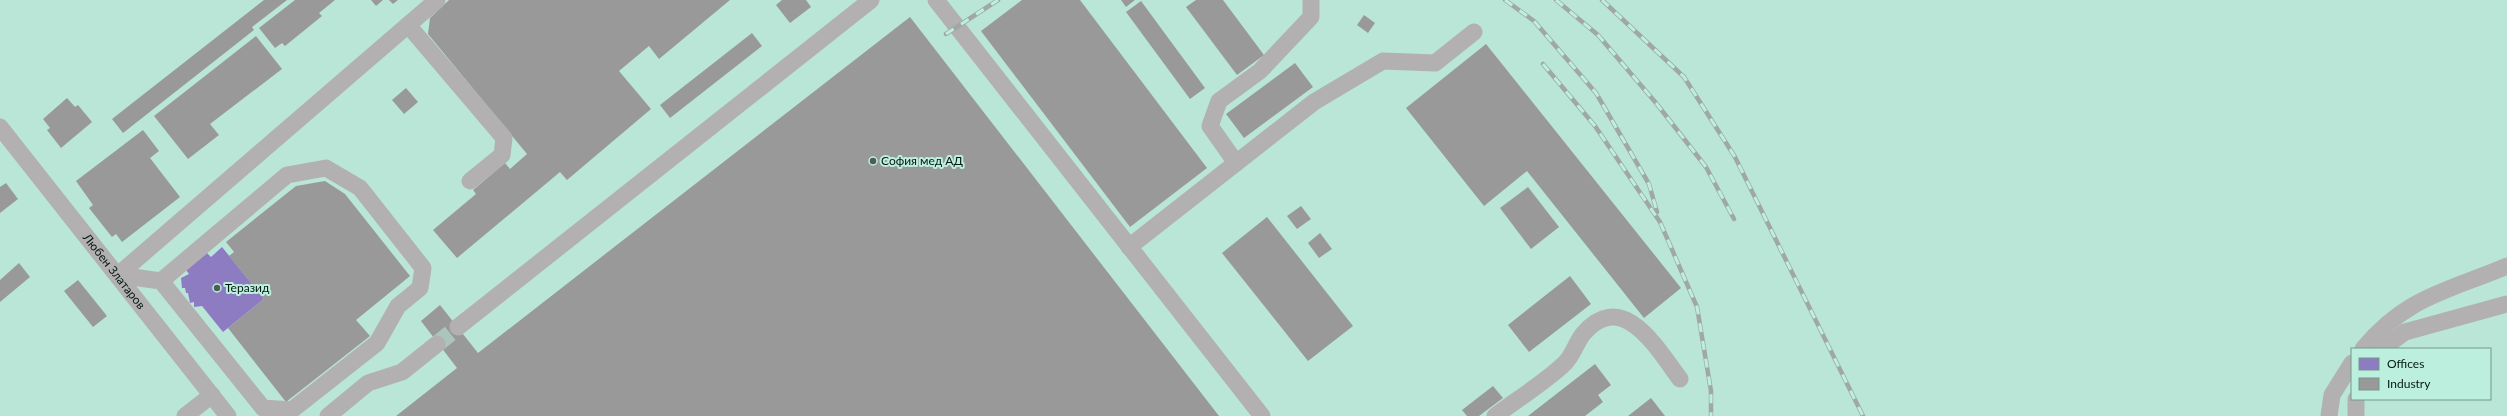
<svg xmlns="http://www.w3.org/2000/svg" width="2507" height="416" font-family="Lato,sans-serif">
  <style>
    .built { fill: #b9e6d7; fill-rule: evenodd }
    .offices { fill: #8e7cc3 }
    .industry { fill: #999 }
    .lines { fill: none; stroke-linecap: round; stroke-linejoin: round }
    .minor-tunnel { stroke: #abc5bc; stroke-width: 17; stroke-dasharray: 17 8; stroke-linecap: butt }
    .minor { stroke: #b2b0b1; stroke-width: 17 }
    .rail-casing { stroke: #a0a8a6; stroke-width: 4.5 }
    .rail { stroke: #bdefde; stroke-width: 3; stroke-dasharray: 9; stroke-linecap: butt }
    .poi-dot { fill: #495f58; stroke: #bdefde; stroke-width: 1.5 }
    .labels { text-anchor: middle; stroke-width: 4; stroke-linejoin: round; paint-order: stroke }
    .poi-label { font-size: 12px; fill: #051812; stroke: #bdefde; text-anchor: start }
    .street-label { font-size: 12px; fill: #051812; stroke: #bdefde }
  </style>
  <rect width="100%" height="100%" fill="#c8e4da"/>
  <path class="built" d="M 0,0 L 2507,0 L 2507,416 L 0,416 ZM 2352,349 L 2490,349 L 2490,399 L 2352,399 Z"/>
  <path class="offices" d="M 222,247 L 264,299 L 223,332 L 202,306 L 194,307 L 194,302 L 190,303 L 188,293 L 186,293 L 185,288 L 182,288 L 181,278 L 189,274 L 186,270 L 207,253 L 211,257 Z"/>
  <g class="industry">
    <path d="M 264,0 L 287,0 L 252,27 L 254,30 L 123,133 L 112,119 Z"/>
    <path d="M 295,0 L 335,0 L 319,13 L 322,16 L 285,46 L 282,43 L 275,48 L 259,28 Z"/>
    <path d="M 371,0 L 383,0 L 376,6 Z"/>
    <path d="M 389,0 L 398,0 L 393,4 Z"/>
    <path d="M 449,0 L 730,0 L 659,59 L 649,46 L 619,71 L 651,109 L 567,180 L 560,172 L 457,258 L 433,230 L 476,194 L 473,190 L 505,163 L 510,169 L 527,154 L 428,34 L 430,18 Z"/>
    <path d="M 782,0 L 806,0 L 811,7 L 790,23 L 776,5 Z"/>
    <path d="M 1022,0 L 1080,0 L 1207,168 L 1130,227 L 981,31 Z"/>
    <path d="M 1121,0 L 1135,0 L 1126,7 Z"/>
    <path d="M 1196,0 L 1223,0 L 1264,55 L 1237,75 L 1186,7 Z"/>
    <path d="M 1141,1 L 1205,88 L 1190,99 L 1126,12 Z"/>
    <path d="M 1364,15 L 1375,23 L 1368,33 L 1357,25 Z"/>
    <path d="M 910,17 L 1219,416 L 396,416 L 457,368 L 421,321 L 440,305 L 478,353 Z"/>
    <path d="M 752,33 L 762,46 L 670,118 L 660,105 Z"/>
    <path d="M 256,36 L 282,69 L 210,124 L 219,135 L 188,159 L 154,116 Z"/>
    <path d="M 1486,44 L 1681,288 L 1644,318 L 1527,171 L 1484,206 L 1406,108 Z"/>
    <path d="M 1295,63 L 1313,87 L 1244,138 L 1226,114 Z"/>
    <path d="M 406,88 L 418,102 L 404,114 L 392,100 Z"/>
    <path d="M 67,98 L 75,107 L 78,105 L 92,122 L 61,148 L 47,130 L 50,128 L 43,119 Z"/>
    <path d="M 143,130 L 159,151 L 150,158 L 180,197 L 122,242 L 116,234 L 112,237 L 89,208 L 93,205 L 76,181 Z"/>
    <path d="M 325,181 L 345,194 L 410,276 L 356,320 L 370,336 L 286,402 L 228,328 L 264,299 L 229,256 L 234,252 L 226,242 L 296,186 Z"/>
    <path d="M 6,183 L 18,199 L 0,213 L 0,187 Z"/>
    <path d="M 1528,187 L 1559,227 L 1531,249 L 1500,208 Z"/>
    <path d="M 1301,206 L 1311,219 L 1297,229 L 1287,216 Z"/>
    <path d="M 1267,217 L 1353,326 L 1308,361 L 1222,253 Z"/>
    <path d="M 1320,233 L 1332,249 L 1319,258 L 1308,243 Z"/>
    <path d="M 19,263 L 30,277 L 0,302 L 0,280 Z"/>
    <path d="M 1570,276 L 1591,304 L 1529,352 L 1508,325 Z"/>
    <path d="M 78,280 L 107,316 L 93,327 L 64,291 Z"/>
    <path d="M 1595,364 L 1611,385 L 1598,395 L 1603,402 L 1585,416 L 1528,416 Z"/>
    <path d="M 1493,386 L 1503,398 L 1479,416 L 1467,416 L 1462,410 Z"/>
    <path d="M 1651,398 L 1665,416 L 1628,416 Z"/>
  </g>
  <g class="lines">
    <path class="minor-tunnel" d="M 437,344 L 458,327"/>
    <g class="minor">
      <path d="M 936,0 L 1262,416"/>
      <path d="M 408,25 L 504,138 L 502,155 L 470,181"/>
      <path id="s1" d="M 0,127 L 228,416"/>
      <path d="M 1236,163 L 1210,126 L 1219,101 L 1260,71 L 1311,17 L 1311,0"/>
      <path d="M 1129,247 L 1314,102 L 1383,61 L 1435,63 L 1474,32"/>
      <path d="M 118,275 L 161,281 L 287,175 L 326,168 L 360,188 L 423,268 L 420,288 L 398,306 L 377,343 L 292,410 L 263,408 L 161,281"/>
      <path d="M 118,275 L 437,0"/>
      <path d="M 458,327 L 871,0"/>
      <path d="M 2363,349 C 2407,296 2448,291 2507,266"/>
      <path d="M 2382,349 L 2405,332 L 2507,304"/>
      <path d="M 2356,399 L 2356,416"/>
      <path d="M 185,416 L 212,395"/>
      <path d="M 328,416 L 368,383 L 402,372 L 437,344"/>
      <path d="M 1495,416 C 1515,401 1548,380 1565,363 C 1573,355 1576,343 1583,334 C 1623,287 1658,350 1680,379"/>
      <path d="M 2329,416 L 2332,395 L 2352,363"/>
    </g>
    <defs>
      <g id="rail">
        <path d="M 1505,0 L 1534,21 L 1596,93 L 1649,184 L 1657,212"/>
        <path d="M 1556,0 L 1598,35 L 1656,103 L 1706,167 L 1734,219"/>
        <path d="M 1602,0 L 1684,77 L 1735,157 L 1863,416"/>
        <path d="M 946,34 L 998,0"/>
        <path d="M 1543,64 L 1595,126 L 1660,222 L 1697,307 L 1711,391 L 1711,416"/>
      </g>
    </defs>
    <use href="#rail" class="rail-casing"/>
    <use href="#rail" class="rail"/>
  </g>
  <g class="poi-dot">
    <circle cx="873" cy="161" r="4"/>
    <circle cx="217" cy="288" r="4"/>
  </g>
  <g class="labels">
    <g class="poi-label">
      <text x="881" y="165">София мед АД</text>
      <text x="225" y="292">Теразид</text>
    </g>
    <g class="street-label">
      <text dy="4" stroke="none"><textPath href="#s1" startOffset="184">Любен Златаров</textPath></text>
    </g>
  </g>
  <rect x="2351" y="348" width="140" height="52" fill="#bdefde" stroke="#73998c"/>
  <rect x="2359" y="358" width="20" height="12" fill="#8e7cc3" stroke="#73998c"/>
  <text x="2387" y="368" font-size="12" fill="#051812">Offices</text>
  <rect x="2359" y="378" width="20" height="12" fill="#999999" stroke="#73998c"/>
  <text x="2387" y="388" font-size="12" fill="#051812">Industry</text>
</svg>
